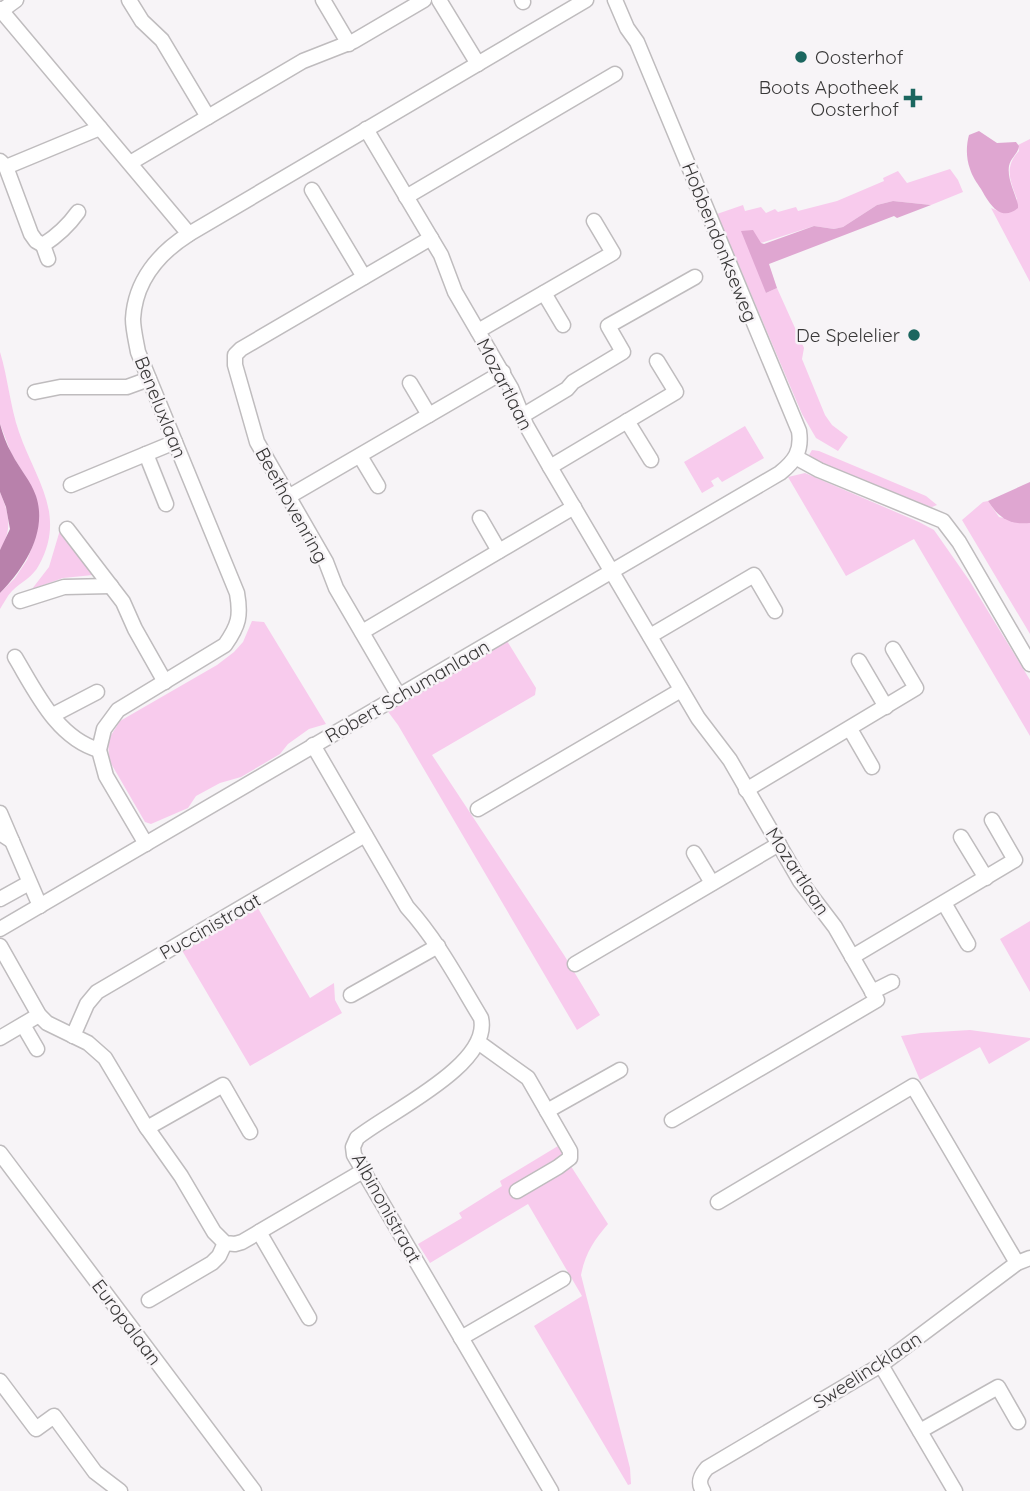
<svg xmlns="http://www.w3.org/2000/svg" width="1030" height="1491" font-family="Quicksand,sans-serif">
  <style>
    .green { fill: #f8cbed }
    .forest { fill: #dfa6d1 }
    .water { fill: #b881ab }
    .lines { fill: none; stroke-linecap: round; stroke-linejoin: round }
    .minor-casing { stroke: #bfbcbe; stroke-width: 17 }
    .minor { stroke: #fff; stroke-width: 14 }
    .poi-dot { fill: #1b665f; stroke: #f7f4f7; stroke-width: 2.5 }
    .labels { text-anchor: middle; stroke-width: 5; stroke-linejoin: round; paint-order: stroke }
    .poi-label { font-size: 19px; fill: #393838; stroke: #f7f4f7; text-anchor: end }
    .street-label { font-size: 19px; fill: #393838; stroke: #f7f4f7 }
  </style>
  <rect width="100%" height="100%" fill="#f7f4f7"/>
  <g class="green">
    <path d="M 1030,139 L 1030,282 L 991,208 L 1001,212 L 1017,199 C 1010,180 1004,167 1019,151 L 1018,145 Z"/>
    <path d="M 950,169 L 958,180 L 963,192 L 931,205 L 893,201 L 877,205 L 843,227 L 834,229 L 814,226 L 761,243 L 766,293 L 777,288 L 804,348 L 802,359 L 825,415 L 832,425 L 848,437 L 838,451 L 816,438 L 802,414 L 717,214 L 743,205 L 745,211 L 761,207 L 766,213 L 775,209 L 778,212 L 796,207 L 798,211 L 837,201 L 884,181 L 883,178 L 898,171 L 907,183 Z"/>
    <path d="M 0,352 C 8,378 10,406 19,432 C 35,479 67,514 39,565 C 33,577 21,582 12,591 C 7,596 4,603 0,609 L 0,593 L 15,578 L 27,560 L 33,545 L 37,528 L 28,481 L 11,453 L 0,424 Z"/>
    <path d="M 745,426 L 764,458 L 722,482 L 718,477 L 711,481 L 714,486 L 702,493 L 684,462 Z"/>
    <path d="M 812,450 L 819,451 L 926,496 L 937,505 L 932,507 L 918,505 L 818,463 L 809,455 Z"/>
    <path d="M 805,473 L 919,522 L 934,530 L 969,580 L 1030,680 L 1030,736 L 914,539 L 846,576 L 788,477 Z"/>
    <path d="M 0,492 C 9,513 13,529 0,550 Z"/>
    <path d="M 988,501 L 999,517 L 1030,523 L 1030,634 L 962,520 L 983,502 Z"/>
    <path d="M 60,530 L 93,575 L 63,578 L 32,589 L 49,567 Z"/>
    <path d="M 252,621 L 264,622 L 326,724 L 309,729 L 288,744 L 280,754 L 241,777 L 220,783 L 196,796 L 188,808 L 151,824 L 145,822 L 109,760 L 108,740 L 120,721 L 217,665 L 234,652 L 243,642 Z"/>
    <path d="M 507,641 L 536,688 L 535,695 L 432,755 L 564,955 L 600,1015 L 577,1030 L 398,725 L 386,709 Z"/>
    <path d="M 255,903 L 310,998 L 334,983 L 335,1000 L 342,1013 L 250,1066 L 180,947 Z"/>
    <path d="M 1030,921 L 1030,992 L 1000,939 Z"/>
    <path d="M 970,1030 L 1030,1038 L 1030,1040 L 989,1064 L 980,1047 L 920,1080 L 901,1036 L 921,1033 Z"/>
    <path d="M 558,1146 L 608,1224 C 594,1240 585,1254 581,1275 L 630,1468 L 631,1484 L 628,1485 L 534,1326 L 582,1296 L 528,1204 L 430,1263 L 418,1244 L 462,1218 L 459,1213 L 502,1186 L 500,1181 Z"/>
  </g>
  <g class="forest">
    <path d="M 979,131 L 997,143 L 1016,142 L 1019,146 C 1018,154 1011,157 1009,166 C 1007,179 1015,192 1018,205 L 1018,208 C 1000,223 989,203 981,189 C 977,183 972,176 970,169 C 966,158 966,146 969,135 Z"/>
    <path d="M 893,201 L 931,205 L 897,218 L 894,216 L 769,264 L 777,288 L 766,293 L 741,231 L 753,230 L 761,243 L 764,244 L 814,226 L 834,229 L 843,227 L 877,205 Z"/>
    <path d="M 1030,482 L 1030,523 C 1009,525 999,518 988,501 Z"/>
  </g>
  <path class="water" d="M 0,424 C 3,434 6,444 12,454 C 19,468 31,481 36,496 C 48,532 24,569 0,593 L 0,550 L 10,529 L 6,507 L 0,492 Z"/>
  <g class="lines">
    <defs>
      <g id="minor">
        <path d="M 129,0 L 142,21 L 162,40 L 208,117"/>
        <path d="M 323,0 L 349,44"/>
        <path d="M 439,0 L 478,64"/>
        <path d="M 522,0 L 523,2"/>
        <path d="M 0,9 L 189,234"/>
        <path d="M 1,11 L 16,0"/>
        <path d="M 366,129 L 441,255 L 455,292 L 511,388 L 526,425 L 550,467 L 698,718 L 730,760 L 800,881 L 835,927 L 877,1000 L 672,1120"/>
        <path d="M 0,161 L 6,167 L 31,234 L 36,241 L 43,245 C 57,236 68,226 78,212"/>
        <path d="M 130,163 L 303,61 L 354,41 L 424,0"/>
        <path d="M 6,167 L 100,128"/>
        <path d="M 312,190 L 364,277"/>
        <path d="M 406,197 L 615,74"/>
        <path d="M 43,245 L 48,259"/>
        <path d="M 544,293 L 563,325"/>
        <path d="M 478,331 L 613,253 L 594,221"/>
        <path d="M 410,383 L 429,415"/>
        <path d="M 35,392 L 60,387 L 127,387 L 149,379"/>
        <path d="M 522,416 L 567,389 L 573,382 L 623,352 L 608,326 L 695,277"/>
        <path d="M 627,421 L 651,460"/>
        <path d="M 146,454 L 166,504"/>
        <path d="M 360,456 L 378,486"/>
        <path d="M 797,458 L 819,470 L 943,521 L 959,542 L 1030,664"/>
        <path d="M 550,467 L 676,392 L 657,361"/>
        <path d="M 71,485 L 175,442"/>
        <path d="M 288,497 L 503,372"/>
        <path d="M 480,518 L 499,551"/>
        <path d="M 67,529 L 123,602 L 135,629 L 165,682"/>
        <path d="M 20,601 L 64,587 L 111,586"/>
        <path d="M 362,632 L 574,507"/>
        <path d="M 650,636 L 754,575 L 775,611"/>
        <path d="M 15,657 C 36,692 57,738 99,750"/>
        <path d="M 859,661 L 886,707"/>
        <path d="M 399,696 L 336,588 L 326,562 L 257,442 L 235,365 L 235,355 L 241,349 L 431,238"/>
        <path d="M 53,715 L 97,692"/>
        <path d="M 850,729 L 872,767"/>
        <path d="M 313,745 L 407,907 C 437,940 458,980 481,1018 C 492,1065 387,1113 357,1138 L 353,1147 L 354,1155 L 551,1491"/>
        <path d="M 746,790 L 916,688 L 893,649"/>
        <path d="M 478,809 L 681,690"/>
        <path d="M 0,813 L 12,841 L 0,833"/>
        <path d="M 961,837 L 986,878"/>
        <path d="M 12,841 L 40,906"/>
        <path d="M 146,844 L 106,776 L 99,750 L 104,729 L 118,710 L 225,645 C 239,625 241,616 237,593 L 138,352 C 136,341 133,329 133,319 C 135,281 159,253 189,234 L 586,0"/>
        <path d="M 694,853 L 712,883"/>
        <path d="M 0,899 L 29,883"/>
        <path d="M 944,903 L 968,944"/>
        <path d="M 0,929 L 780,473 C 795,461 802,451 799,431 L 637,42 L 627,28 L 615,0"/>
        <path d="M 0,946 L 39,1015 L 47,1023 L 88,1043 L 105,1058 L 145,1125 L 181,1176 L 214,1232 L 225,1243 L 235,1244 L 242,1242 L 363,1171"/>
        <path d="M 852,957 L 1015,860 L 992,820"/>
        <path d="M 575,964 L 779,844"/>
        <path d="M 872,992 L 892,982"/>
        <path d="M 351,995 L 438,946"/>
        <path d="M 23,1025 L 37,1049"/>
        <path d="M 73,1036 L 87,1004 L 97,992 L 365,835"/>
        <path d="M 0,1038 L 39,1015"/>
        <path d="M 478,1042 L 528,1078 L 570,1151 L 570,1158 L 558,1167 L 517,1191"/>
        <path d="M 547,1111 L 620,1070"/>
        <path d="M 147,1128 L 223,1085 L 250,1132"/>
        <path d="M 0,1153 L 254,1491"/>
        <path d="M 718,1202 L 913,1086 L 1017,1263"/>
        <path d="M 259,1232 L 309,1318"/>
        <path d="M 149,1300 L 212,1263 L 219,1256 L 225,1243"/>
        <path d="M 461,1338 L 563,1279"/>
        <path d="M 881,1365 L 955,1491"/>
        <path d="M 0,1381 L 36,1429 L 54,1416 L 95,1472 L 120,1491"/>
        <path d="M 920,1431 L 998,1387 L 1018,1422"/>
        <path d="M 703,1491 C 697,1482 701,1475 707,1468 L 881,1365 L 1017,1263 L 1030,1258"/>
      </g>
    </defs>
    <use href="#minor" class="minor-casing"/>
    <use href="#minor" class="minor"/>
  </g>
  <g class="poi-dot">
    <circle cx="801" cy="57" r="7"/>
    <path d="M909.5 87.5h7v7h7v7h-7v7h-7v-7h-7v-7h7z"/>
    <circle cx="914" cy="335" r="7"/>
  </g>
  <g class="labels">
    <g class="poi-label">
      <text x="815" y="64" text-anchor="start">Oosterhof</text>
      <text x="899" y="94">Boots Apotheek<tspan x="899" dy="22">Oosterhof</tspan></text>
      <text x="900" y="342">De Spelelier</text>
    </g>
    <g class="street-label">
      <text transform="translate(720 242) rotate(68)" y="7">Hobbendonkseweg</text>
      <text transform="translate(505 384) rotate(63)" y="7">Mozartlaan</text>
      <text transform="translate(161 407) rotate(68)" y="7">Beneluxlaan</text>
      <text transform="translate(292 505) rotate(61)" y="7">Beethovenring</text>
      <text transform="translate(407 691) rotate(-30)" y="7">Robert Schumanlaan</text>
      <text transform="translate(798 871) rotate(57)" y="7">Mozartlaan</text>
      <text transform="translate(210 926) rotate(-30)" y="7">Puccinistraat</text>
      <text transform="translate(387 1208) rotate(61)" y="7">Albinonistraat</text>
      <text transform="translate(127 1322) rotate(53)" y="7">Europalaan</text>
      <text transform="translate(867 1370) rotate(-33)" y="7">Sweelincklaan</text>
    </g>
  </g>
</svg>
